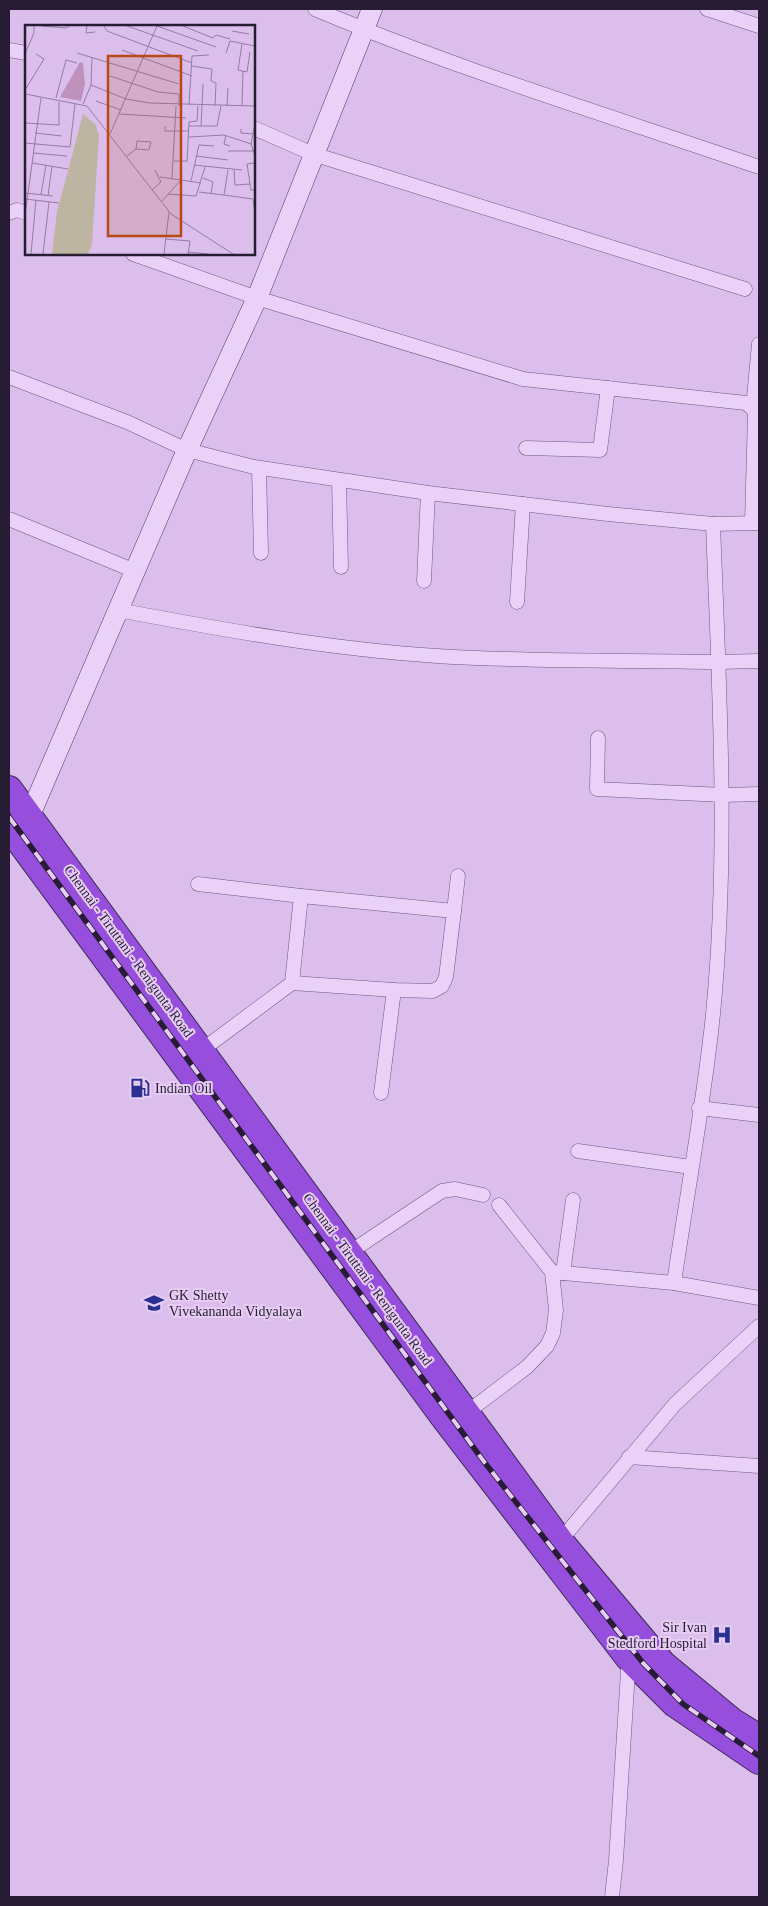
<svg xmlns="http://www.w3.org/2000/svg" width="768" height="1906" font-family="Georgia,serif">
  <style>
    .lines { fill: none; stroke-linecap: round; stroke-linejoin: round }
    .street-casing { stroke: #6d5784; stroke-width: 15 }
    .secondary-casing { stroke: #4e3b66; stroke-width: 21 }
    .highway-casing { stroke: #3b2c52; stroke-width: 28 }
    .street { stroke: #ead1f8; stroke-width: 14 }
    .secondary { stroke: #ead1f8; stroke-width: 20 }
    .highway { stroke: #964fdc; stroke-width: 26 }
    .rail-casing { stroke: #261c34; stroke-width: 5.5 }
    .rail { stroke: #e7cdf4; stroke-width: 4; stroke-dasharray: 11; stroke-linecap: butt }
    .labels { text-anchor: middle; stroke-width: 4; stroke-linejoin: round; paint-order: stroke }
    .street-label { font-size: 14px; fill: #261c34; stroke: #e7cdf4 }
    .poi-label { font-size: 14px; fill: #261c34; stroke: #e7cdf4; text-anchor: start }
    .inset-road { fill: none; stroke: #937da2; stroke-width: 1 }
    .view { fill: #b84a16; fill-opacity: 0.15; stroke: #b84a16; stroke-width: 2.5 }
    .inset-edge { fill: none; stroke: #261c34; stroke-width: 2.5 }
  </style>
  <rect width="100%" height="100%" fill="#dcbeec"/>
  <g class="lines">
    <defs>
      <g id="street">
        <path d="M 315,9 C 459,70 611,116 759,167"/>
        <path d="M 707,9 L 759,26"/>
        <path d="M 9,50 L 26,53"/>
        <path d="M 254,128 L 313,154 L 745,289"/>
        <path d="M 9,213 L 17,210 L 26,213"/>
        <path d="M 133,254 L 257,298 L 523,379 L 746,403 L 753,409 L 755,414 L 752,523"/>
        <path d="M 9,377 L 127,422 L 187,450 L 254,467 L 428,493 L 608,514 L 713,524 L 759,523"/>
        <path d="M 753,409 L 759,344"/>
        <path d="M 526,448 L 600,450 L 608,388"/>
        <path d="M 259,468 L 261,553"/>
        <path d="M 339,480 L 341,567"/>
        <path d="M 9,519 L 135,571"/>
        <path d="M 424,581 L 428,493"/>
        <path d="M 517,602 L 523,504"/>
        <path d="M 118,610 C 224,630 330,649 437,656 C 530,662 626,660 718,662 L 759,661"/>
        <path d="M 598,738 L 597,789 L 723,795 L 759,794"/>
        <path d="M 198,884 L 301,896"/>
        <path d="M 454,911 L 458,876"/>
        <path d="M 202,1050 L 292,983 L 301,896 L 454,911 L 446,977 L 442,986 L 433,991 L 394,990 L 292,983"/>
        <path d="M 381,1093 L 394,990"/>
        <path d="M 699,1108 L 759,1115"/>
        <path d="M 578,1151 L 691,1167"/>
        <path d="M 350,1252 L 442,1191 L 455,1189 L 483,1195"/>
        <path d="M 552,1272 L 674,1283 L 759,1298"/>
        <path d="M 563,1273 L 573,1200"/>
        <path d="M 674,1283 C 687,1193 704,1103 713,1014 C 729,851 719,687 713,524"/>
        <path d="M 465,1414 L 527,1367 L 547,1346 L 553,1333 L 556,1310 L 552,1272 L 499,1205"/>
        <path d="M 629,1457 L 759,1466"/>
        <path d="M 560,1541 L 675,1404 L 759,1326"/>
        <path d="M 612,1897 L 616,1860 L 629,1656"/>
      </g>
      <path id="secondary" d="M 19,824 L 30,815 L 187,450 L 257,298 L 372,9"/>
      <g id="highway">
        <path d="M 9,789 L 560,1541 L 663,1664 L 732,1721 L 759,1738"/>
        <path d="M 9,827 L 445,1419 L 628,1657 L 675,1704 L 759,1761"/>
      </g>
    </defs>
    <use href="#street" class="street-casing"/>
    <use href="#secondary" class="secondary-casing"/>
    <use href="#highway" class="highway-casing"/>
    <use href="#street" class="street"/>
    <use href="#secondary" class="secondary"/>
    <use href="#highway" class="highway"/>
    <defs>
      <path id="rail" d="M 9,817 L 485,1463 L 643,1663 L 683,1704 L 759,1756"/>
    </defs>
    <use href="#rail" class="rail-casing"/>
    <use href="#rail" class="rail"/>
  </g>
  <defs>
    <symbol id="fuel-bare" viewBox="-9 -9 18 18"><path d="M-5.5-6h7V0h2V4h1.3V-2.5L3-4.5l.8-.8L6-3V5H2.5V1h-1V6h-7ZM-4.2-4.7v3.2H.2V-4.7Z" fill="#293092" stroke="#e7cdf4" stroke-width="2.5" paint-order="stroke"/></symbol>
    <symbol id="school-bare" viewBox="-9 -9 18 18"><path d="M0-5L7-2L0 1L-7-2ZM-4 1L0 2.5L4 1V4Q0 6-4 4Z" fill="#293092" stroke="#e7cdf4" stroke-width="2.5" paint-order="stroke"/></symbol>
    <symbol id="hospital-bare" viewBox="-9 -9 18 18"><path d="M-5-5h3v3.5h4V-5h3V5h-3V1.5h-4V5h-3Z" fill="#293092" stroke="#e7cdf4" stroke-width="2.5" paint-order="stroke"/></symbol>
  </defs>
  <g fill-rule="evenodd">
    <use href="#fuel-bare" x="126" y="1074" width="28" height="28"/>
    <use href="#school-bare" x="140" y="1289" width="28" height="28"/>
    <use href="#hospital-bare" x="708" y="1621" width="28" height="28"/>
  </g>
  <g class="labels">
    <g class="street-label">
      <text transform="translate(129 951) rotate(54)" y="5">Chennai - Tiruttani - Renigunta Road</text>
      <text transform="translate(368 1279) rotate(54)" y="5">Chennai - Tiruttani - Renigunta Road</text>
    </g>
    <g class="poi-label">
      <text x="155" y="1093">Indian Oil</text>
      <text x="169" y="1300">GK Shetty<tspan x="169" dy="16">Vivekananda Vidyalaya</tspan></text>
      <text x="707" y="1632" text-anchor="end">Sir Ivan<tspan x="707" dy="16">Stedford Hospital</tspan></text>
    </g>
  </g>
  <g transform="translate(25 25)">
    <rect width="230" height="230" fill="#dcbeec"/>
    <path d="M 55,37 L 58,38 L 60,59 L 56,76 L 35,72 Z" fill="#be92bc"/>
    <path d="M 58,89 L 70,99 L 74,110 L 67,219 L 63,229 L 27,229 L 32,187 Z" fill="#beb4a2"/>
    <path class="inset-road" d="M 17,1 L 41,3 L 44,1M 62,1 L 61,8 L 70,7M 79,1 L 82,6 L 167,38M 102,1 L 173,26M 132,1 L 191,22M 158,1 L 188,13 L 191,10 L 205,14M 207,6 L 224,9M 217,19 L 213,45 L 222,47 L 225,27M 97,25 L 167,51M 52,28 L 154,59M 201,28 L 205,16 L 230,21M 0,29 L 9,8 L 9,1M 167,41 L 187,44 L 186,56 L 191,58 L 190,81M 82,54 L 85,51 L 133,67 L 154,69 L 154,81M 66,60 L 101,74 L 125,78 L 230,81M 0,65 L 19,34 L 11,29M 0,69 L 62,81 L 146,189 L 208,229M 31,73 L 41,35 L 52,38M 71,76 L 96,85M 58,79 L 66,60 L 67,33M 164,80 L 167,31 L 184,30M 217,80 L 218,46M 202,81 L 203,63M 94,89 L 161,93M 0,98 L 34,100 L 34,77M 230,99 L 226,119 L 230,131M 140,101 L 140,106 L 164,106M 164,101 L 176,101 L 178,59M 176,101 L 192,101 L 196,81M 216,104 L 216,108 L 228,109M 10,108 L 37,111M 85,109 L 132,1M 201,110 L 199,119 L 205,121M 164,112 L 199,110 L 226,119M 0,118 L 45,122 L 50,79M 203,126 L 228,126M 8,128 L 42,131M 102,131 L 111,124 L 112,116 L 126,117 L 124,125 L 111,124M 171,131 L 203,135M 149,136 L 162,136 L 164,97 L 172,96 L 173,81M 7,138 L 43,144M 169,140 L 217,145M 209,145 L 210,160 L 225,159 L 226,165 L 230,165M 135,152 L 176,158M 147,153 L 151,81M 178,153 L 188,157 L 186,168M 166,156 L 174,120 L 189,121M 225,159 L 222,139 L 230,138M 127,165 L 136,157 L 130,145M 174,167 L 199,170 L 203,145M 0,168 L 28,171M 143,169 L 171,171 L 180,142M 16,170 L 21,140M 199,170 L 228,174 L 229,182M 23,171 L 27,141M 0,174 L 34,178M 137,176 L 157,154M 0,190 L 16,73M 141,214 L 165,216 L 163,229M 163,227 L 183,229M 6,229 L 11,175M 18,229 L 24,177M 139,229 L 144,187"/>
    <path class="view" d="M 83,31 L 156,31 L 156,211 L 83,211 Z"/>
    <rect width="230" height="230" class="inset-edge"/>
  </g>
  <rect width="768" height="1906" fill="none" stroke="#261c34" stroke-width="20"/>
</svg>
